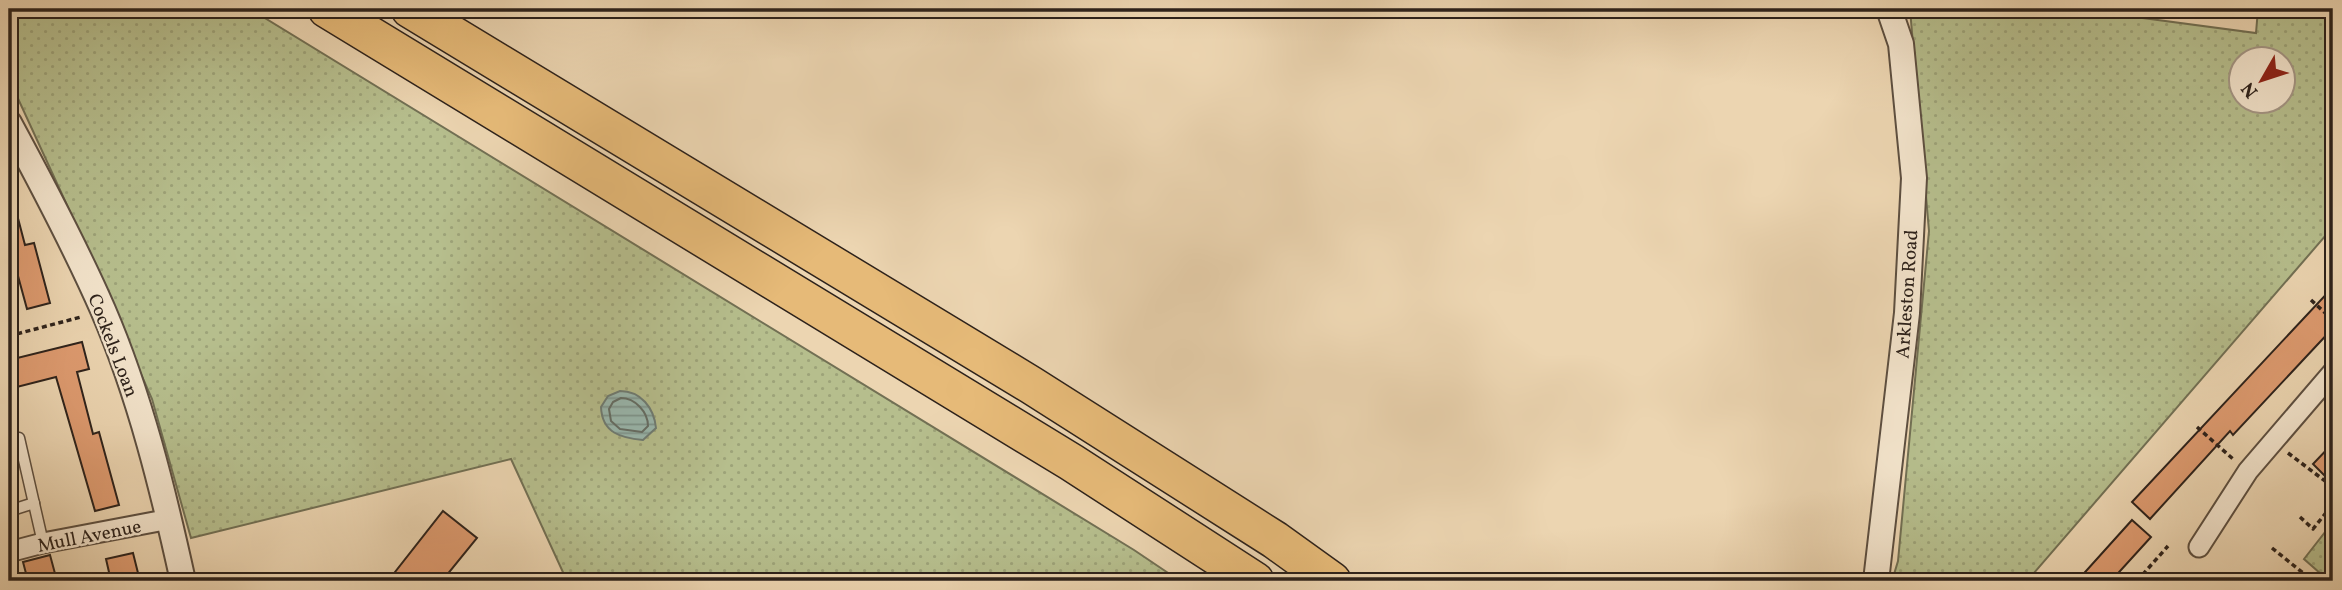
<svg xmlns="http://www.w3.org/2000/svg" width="2342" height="590" font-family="Vollkorn,serif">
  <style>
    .green { fill: url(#green-dots); stroke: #727054; stroke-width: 2; fill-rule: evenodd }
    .water { fill: url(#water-rules); stroke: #6e7c74; stroke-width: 2 }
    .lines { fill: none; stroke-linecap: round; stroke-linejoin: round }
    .shore { stroke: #636d65; stroke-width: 2 }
    .building { fill: #de9b70; stroke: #2d221b; stroke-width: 2 }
    .service-casing { stroke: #5d4f40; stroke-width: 13 }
    .minor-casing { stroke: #5d4f40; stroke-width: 23 }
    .tertiary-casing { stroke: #5d4f40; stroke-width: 28 }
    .motorway-casing { stroke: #2d221b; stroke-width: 40 }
    .path { stroke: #2d221b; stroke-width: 3.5; stroke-dasharray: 5 3.5; stroke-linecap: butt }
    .service { stroke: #f3e4cc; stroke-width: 10 }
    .minor { stroke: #f3e4cc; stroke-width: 19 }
    .tertiary { stroke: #f3e4cc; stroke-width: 24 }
    .motorway { stroke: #e6ba78; stroke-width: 37 }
    .labels { text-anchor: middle; stroke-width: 5; stroke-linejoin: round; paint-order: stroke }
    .street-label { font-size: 19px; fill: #2d221b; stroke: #f3e4cc }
  </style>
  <defs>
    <pattern id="green-dots" width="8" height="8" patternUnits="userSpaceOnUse" patternTransform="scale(1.75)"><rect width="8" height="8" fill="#b6be8d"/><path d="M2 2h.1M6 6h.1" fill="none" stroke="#9da379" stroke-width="1.8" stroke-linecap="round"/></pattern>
    <pattern id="water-rules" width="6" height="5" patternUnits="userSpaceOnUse" patternTransform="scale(1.75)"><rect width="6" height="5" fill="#99b8af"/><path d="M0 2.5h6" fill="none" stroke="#7d958e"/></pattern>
  </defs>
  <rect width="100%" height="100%" fill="#ecd5b1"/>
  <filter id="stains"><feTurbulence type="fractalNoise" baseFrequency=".00286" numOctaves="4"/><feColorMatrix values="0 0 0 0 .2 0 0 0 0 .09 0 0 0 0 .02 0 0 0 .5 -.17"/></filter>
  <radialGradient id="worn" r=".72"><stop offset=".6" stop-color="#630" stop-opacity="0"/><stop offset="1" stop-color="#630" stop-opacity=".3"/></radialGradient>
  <g class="green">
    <path d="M 9,9 L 250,9 L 1134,550 L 1180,581 L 567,581 L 511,459 L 191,538 L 152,399 L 66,203 L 9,79 Z"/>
    <path d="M 1910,9 L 2075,9 L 2256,33 L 2258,9 L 2333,9 L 2333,227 L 2027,581 L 1892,581 L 1898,561 L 1929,231 ZM 2240,60 L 2282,60 L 2282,102 L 2240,102 Z"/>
    <path d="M 2333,522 L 2333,581 L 2329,581 L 2304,559 Z"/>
  </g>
  <path class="water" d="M 620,391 C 641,391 654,408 656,428 L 643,440 C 621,438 602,433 601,407 L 608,396 Z"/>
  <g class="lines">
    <path class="shore" d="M 621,398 C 635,398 648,412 648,426 L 642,432 L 620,429 L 611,421 L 609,409 L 613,402 Z"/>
  </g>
  <g class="building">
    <path d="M 9,203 L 14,203 L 25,245 L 34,243 L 50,303 L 27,309 L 9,243 Z"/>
    <path d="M 2333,287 L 2333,328 L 2233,435 L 2230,431 L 2150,519 L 2132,502 Z"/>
    <path d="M 82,342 L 89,369 L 77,372 L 93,434 L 99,432 L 119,505 L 95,511 L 56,377 L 9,389 L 9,360 Z"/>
    <path d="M 2333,443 L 2333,484 L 2313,464 Z"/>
    <path d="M 443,511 L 477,538 L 442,581 L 388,581 Z"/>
    <path d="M 2132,520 L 2151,537 L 2111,581 L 2077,581 Z"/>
    <path d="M 133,553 L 140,581 L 111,581 L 106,559 Z"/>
    <path d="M 50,555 L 57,581 L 28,581 L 23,562 Z"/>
  </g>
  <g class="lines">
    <defs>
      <g id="service">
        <path d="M 19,438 L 43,543"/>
        <path d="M 9,511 L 34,503"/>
      </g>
      <g id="minor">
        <path d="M 2199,547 L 2248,471 L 2333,372"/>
        <path d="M 9,552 L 43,543 L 170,519"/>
      </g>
      <g id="tertiary">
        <path d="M 9,123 C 42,184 75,246 103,310 C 140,396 163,490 183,581"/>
        <path d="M 1876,581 L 1907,313 L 1914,178 L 1901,44 L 1889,9"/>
      </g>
      <g id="motorway">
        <path d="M 327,9 L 1071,462 L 1255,581"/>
        <path d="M 410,9 L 1031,385 L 1275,540 L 1332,581"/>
      </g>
    </defs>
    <use href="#service" class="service-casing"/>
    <use href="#minor" class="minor-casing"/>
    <use href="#tertiary" class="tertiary-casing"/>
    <use href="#motorway" class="motorway-casing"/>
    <g class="path">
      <path d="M 2311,300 L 2333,320"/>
      <path d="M 9,336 L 81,317"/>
      <path d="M 2197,427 L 2233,459"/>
      <path d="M 2288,453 L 2333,487"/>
      <path d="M 2300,517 L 2313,529 L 2333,504"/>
      <path d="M 2272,548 L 2313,581"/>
      <path d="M 2137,581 L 2168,546"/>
    </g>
    <use href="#service" class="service"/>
    <use href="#minor" class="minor"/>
    <use href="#tertiary" class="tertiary"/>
    <use href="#motorway" class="motorway"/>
  </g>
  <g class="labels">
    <g class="street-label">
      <text transform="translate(1906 294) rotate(-86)" y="7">Arkleston Road</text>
      <text transform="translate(114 345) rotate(69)" y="7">Cockels Loan</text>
      <text transform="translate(89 535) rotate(-11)" y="7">Mull Avenue</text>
    </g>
  </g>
  <rect width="2342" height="590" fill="none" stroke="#ecd5b1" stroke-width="35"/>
  <rect x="10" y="10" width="2321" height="569" fill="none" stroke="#2d221b" stroke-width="3.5"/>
  <rect x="18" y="18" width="2307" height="555" fill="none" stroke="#2d221b" stroke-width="2"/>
  <g transform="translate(2262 80) rotate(231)"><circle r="33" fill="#f3e4cc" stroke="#a49685" stroke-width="2"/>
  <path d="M0-5L12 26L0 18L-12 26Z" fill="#8f2418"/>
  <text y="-10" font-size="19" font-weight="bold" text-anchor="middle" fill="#2d221b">N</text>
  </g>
  <rect width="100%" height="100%" filter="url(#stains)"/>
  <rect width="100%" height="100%" fill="url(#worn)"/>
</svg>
